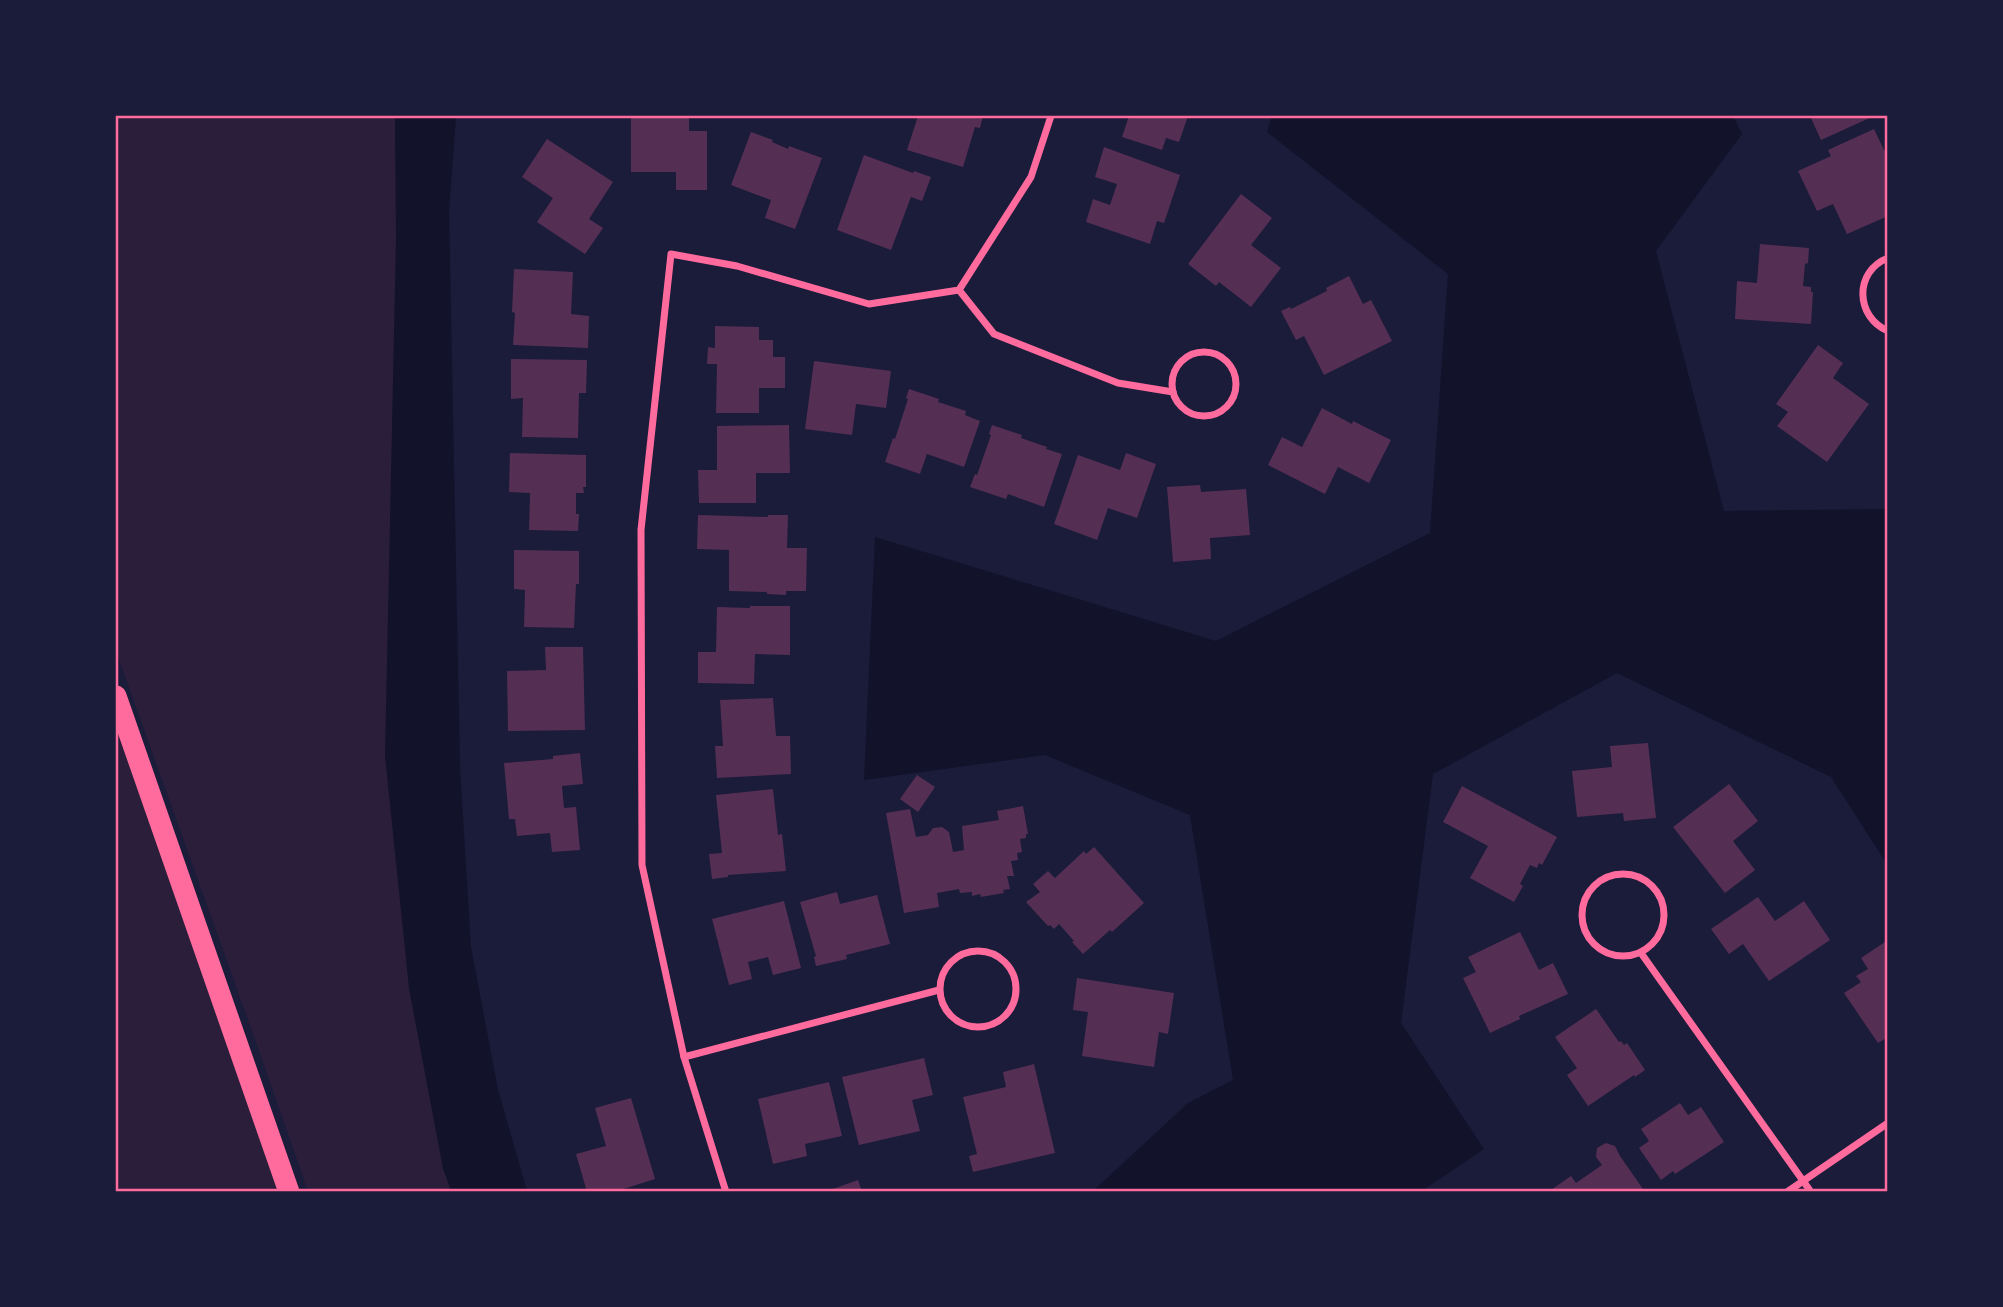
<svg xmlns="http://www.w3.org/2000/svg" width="2003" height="1307" font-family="'IBM Plex Serif',serif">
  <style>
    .green { fill: #2a1e3b }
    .water { fill: #12122b }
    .building { fill: #542f53 }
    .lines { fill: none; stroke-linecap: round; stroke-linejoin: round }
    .minor { stroke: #ff6b9d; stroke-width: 7 }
    .motorway { stroke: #ff6b9d; stroke-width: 21 }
    .neatline { fill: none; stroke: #ff6b9d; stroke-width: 2.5 }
  </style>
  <rect width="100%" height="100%" fill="#1b1b3a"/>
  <g class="green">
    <path d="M 116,116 L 395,116 L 409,988 L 443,1168 L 451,1191 L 308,1191 L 251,1028 L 116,651 Z"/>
    <path d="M 116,722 L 280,1191 L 116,1191 Z"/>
  </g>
  <g class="water">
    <path d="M 395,116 L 456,116 L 449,212 L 460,768 L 471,947 L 498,1090 L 527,1191 L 451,1191 L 443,1168 L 409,988 L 385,756 L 396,239 Z"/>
    <path d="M 1272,116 L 1733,116 L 1742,134 L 1656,251 L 1724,511 L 1887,509 L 1887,859 L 1885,861 L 1831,777 L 1617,673 L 1433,774 L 1401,1023 L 1484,1149 L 1422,1191 L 1093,1191 L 1188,1103 L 1233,1080 L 1190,815 L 1045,755 L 864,780 L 875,537 L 1216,641 L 1430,533 L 1448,274 L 1267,132 Z"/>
  </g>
  <g class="building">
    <path d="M 631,116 L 689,116 L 689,131 L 707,131 L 707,190 L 676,190 L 676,172 L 631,172 Z"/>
    <path d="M 918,116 L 983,116 L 980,128 L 975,127 L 963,167 L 907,150 Z"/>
    <path d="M 1129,116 L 1188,116 L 1179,142 L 1166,138 L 1162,150 L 1122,137 Z"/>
    <path d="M 1810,116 L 1874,116 L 1821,140 Z"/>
    <path d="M 1874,129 L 1884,150 L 1888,149 L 1888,216 L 1847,234 L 1833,204 L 1817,211 L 1798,171 L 1831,156 L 1828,150 Z"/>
    <path d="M 751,132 L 773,140 L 772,142 L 788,149 L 789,146 L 822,158 L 795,229 L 765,218 L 771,200 L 731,185 Z"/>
    <path d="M 547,139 L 613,182 L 589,219 L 603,228 L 585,254 L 537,222 L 553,198 L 522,177 Z"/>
    <path d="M 1104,147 L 1180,175 L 1164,223 L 1157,221 L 1150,244 L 1086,222 L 1093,199 L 1110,205 L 1117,184 L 1095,177 Z"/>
    <path d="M 864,155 L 913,173 L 914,171 L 931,177 L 922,201 L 911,197 L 891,250 L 837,230 Z"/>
    <path d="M 1241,194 L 1272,218 L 1251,245 L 1281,268 L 1251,307 L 1219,282 L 1216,286 L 1188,264 Z"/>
    <path d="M 1760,244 L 1809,248 L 1808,263 L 1805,264 L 1803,286 L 1811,287 L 1811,292 L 1813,292 L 1811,324 L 1735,319 L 1737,281 L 1757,283 Z"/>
    <path d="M 514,269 L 573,272 L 571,314 L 589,316 L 588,348 L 513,345 L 515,313 L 512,312 Z"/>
    <path d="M 1349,276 L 1363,304 L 1371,300 L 1392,341 L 1324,375 L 1304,336 L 1296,340 L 1281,311 L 1290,307 L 1291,309 L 1327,291 L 1326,288 Z"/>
    <path d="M 715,326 L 759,327 L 759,340 L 773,340 L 773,357 L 785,357 L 785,388 L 759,388 L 759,413 L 716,413 L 717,364 L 707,364 L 708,347 L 715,348 Z"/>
    <path d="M 1818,345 L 1843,363 L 1833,378 L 1869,404 L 1827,462 L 1777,426 L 1788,412 L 1776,404 Z"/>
    <path d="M 511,359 L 587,360 L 586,393 L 579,393 L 578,438 L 522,437 L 523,398 L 511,399 Z"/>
    <path d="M 814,361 L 891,371 L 886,408 L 856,404 L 852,435 L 805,429 Z"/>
    <path d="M 909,389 L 939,399 L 938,402 L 966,411 L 965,415 L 980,421 L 964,467 L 927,454 L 920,474 L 885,462 L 893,438 L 895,439 L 908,399 L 906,398 Z"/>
    <path d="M 1322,408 L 1352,424 L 1353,421 L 1391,440 L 1369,483 L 1338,467 L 1325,494 L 1268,465 L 1282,437 L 1302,447 Z"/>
    <path d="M 789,425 L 790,473 L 756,473 L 756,503 L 699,503 L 698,470 L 717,470 L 717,426 Z"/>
    <path d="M 992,425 L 1022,435 L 1021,438 L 1047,447 L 1046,449 L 1062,454 L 1044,507 L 1008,494 L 1006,499 L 970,487 L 975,474 L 977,475 L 991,435 L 989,434 Z"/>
    <path d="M 510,453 L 586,455 L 586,487 L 583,487 L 584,493 L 576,493 L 576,514 L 579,514 L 578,531 L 529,530 L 530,493 L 509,492 Z"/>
    <path d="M 1126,453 L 1156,464 L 1137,518 L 1108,508 L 1097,540 L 1054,524 L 1078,455 L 1120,470 Z"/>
    <path d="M 1200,485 L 1201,492 L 1246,489 L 1250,535 L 1210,538 L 1211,559 L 1173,562 L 1167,487 Z"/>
    <path d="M 698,515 L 768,517 L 768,515 L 788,515 L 787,548 L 807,548 L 806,591 L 786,591 L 786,595 L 767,594 L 767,592 L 729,591 L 729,550 L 697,549 Z"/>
    <path d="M 514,550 L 579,551 L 579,584 L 576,584 L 574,628 L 524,627 L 525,590 L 514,589 Z"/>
    <path d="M 750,606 L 790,606 L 790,655 L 755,654 L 754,684 L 698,683 L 698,652 L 716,652 L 717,607 L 750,608 Z"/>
    <path d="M 545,647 L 583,647 L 585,730 L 508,731 L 507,671 L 546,670 Z"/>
    <path d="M 773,698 L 776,736 L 790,736 L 791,774 L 717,778 L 715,746 L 723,746 L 720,700 Z"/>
    <path d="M 1648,743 L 1656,818 L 1624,821 L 1623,813 L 1577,817 L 1572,771 L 1612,767 L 1610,746 Z"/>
    <path d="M 580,753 L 583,784 L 562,786 L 564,808 L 576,807 L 580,850 L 552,852 L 550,833 L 517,836 L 515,819 L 509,819 L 504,763 L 553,759 L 553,756 Z"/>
    <path d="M 917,775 L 935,787 L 918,812 L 900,799 Z"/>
    <path d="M 1729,784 L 1758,821 L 1733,841 L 1755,870 L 1725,893 L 1673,827 Z"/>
    <path d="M 1462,786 L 1557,837 L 1542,865 L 1539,863 L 1537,868 L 1530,865 L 1520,884 L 1523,886 L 1514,902 L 1470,878 L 1488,846 L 1443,822 Z"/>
    <path d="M 773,789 L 778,835 L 782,834 L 786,871 L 728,875 L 728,877 L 712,879 L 709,854 L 722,853 L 716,795 Z"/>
    <path d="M 1023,806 L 1028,834 L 1026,834 L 1026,838 L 1020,839 L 1022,852 L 1017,853 L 1018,860 L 1011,861 L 1014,876 L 1007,876 L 1010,889 L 1003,890 L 1004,893 L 981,897 L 980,894 L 972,896 L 972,892 L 960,893 L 959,889 L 937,893 L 939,907 L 904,913 L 886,813 L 910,809 L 916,837 L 928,835 L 933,828 L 942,827 L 949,832 L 953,852 L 964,850 L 962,826 L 999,820 L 997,811 Z"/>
    <path d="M 1094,847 L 1144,903 L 1112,932 L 1110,930 L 1083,954 L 1072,942 L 1074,941 L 1059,924 L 1054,929 L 1050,925 L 1048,926 L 1026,902 L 1040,892 L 1033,884 L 1048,871 L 1055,878 L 1084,851 L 1086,854 Z"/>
    <path d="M 837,892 L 840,904 L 877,895 L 890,944 L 846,955 L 847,959 L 816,966 L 814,957 L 816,956 L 800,902 Z"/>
    <path d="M 1758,897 L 1775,921 L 1804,901 L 1830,940 L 1769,981 L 1743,944 L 1729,954 L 1711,929 Z"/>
    <path d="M 784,901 L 801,968 L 773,975 L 768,957 L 748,962 L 752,979 L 729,985 L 712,919 Z"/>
    <path d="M 1520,932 L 1539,970 L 1553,963 L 1568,994 L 1519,1016 L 1520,1019 L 1490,1033 L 1463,978 L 1476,972 L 1468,957 Z"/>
    <path d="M 1888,940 L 1888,1037 L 1878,1043 L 1844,993 L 1861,982 L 1856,976 L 1868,969 L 1861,958 Z"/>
    <path d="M 1077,978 L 1174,993 L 1168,1034 L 1159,1032 L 1154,1067 L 1082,1056 L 1088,1012 L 1073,1010 Z"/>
    <path d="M 1596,1009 L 1619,1042 L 1621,1041 L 1624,1045 L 1627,1043 L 1645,1070 L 1635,1077 L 1634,1075 L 1588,1106 L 1567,1075 L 1577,1068 L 1555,1037 Z"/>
    <path d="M 924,1058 L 933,1095 L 912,1100 L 920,1131 L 859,1145 L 842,1077 Z"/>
    <path d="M 1034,1064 L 1055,1153 L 973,1172 L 969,1156 L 977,1154 L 963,1097 L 1006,1087 L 1003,1072 Z"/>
    <path d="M 829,1082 L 842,1136 L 805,1144 L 807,1156 L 773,1164 L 758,1099 Z"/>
    <path d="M 631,1098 L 655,1179 L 614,1192 L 587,1192 L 576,1154 L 606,1146 L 595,1108 Z"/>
    <path d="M 1680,1103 L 1688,1115 L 1701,1107 L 1724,1142 L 1675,1174 L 1673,1171 L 1661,1180 L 1639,1148 L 1649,1141 L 1641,1129 Z"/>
    <path d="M 1606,1143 L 1615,1146 L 1620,1156 L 1645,1192 L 1553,1192 L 1551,1190 L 1571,1176 L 1576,1183 L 1602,1165 L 1596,1157 L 1597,1148 Z"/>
    <path d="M 858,1180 L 862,1192 L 828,1192 L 827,1191 Z"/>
  </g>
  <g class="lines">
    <g class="minor">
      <path d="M 1888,258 C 1854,271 1855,317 1888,331"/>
      <path d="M 959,290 L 994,334 L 1118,383 L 1173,392"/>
      <circle cx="1204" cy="384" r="32"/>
      <circle cx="1623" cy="915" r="41"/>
      <circle cx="978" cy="989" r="38"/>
      <path d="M 1641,953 L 1811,1192"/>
      <path d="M 684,1057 L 939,990"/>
      <path d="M 726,1192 L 684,1057 L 642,865 L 641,530 L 671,254 L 737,266 L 869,304 L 959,290 L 1031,177 L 1051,116"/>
      <path d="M 1787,1192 L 1888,1123"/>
    </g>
    <path class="motorway" d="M 116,696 L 289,1192"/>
  </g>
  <rect width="2003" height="1307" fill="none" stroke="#1b1b3a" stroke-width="234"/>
  <rect x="117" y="117" width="1769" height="1073" class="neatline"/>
</svg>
